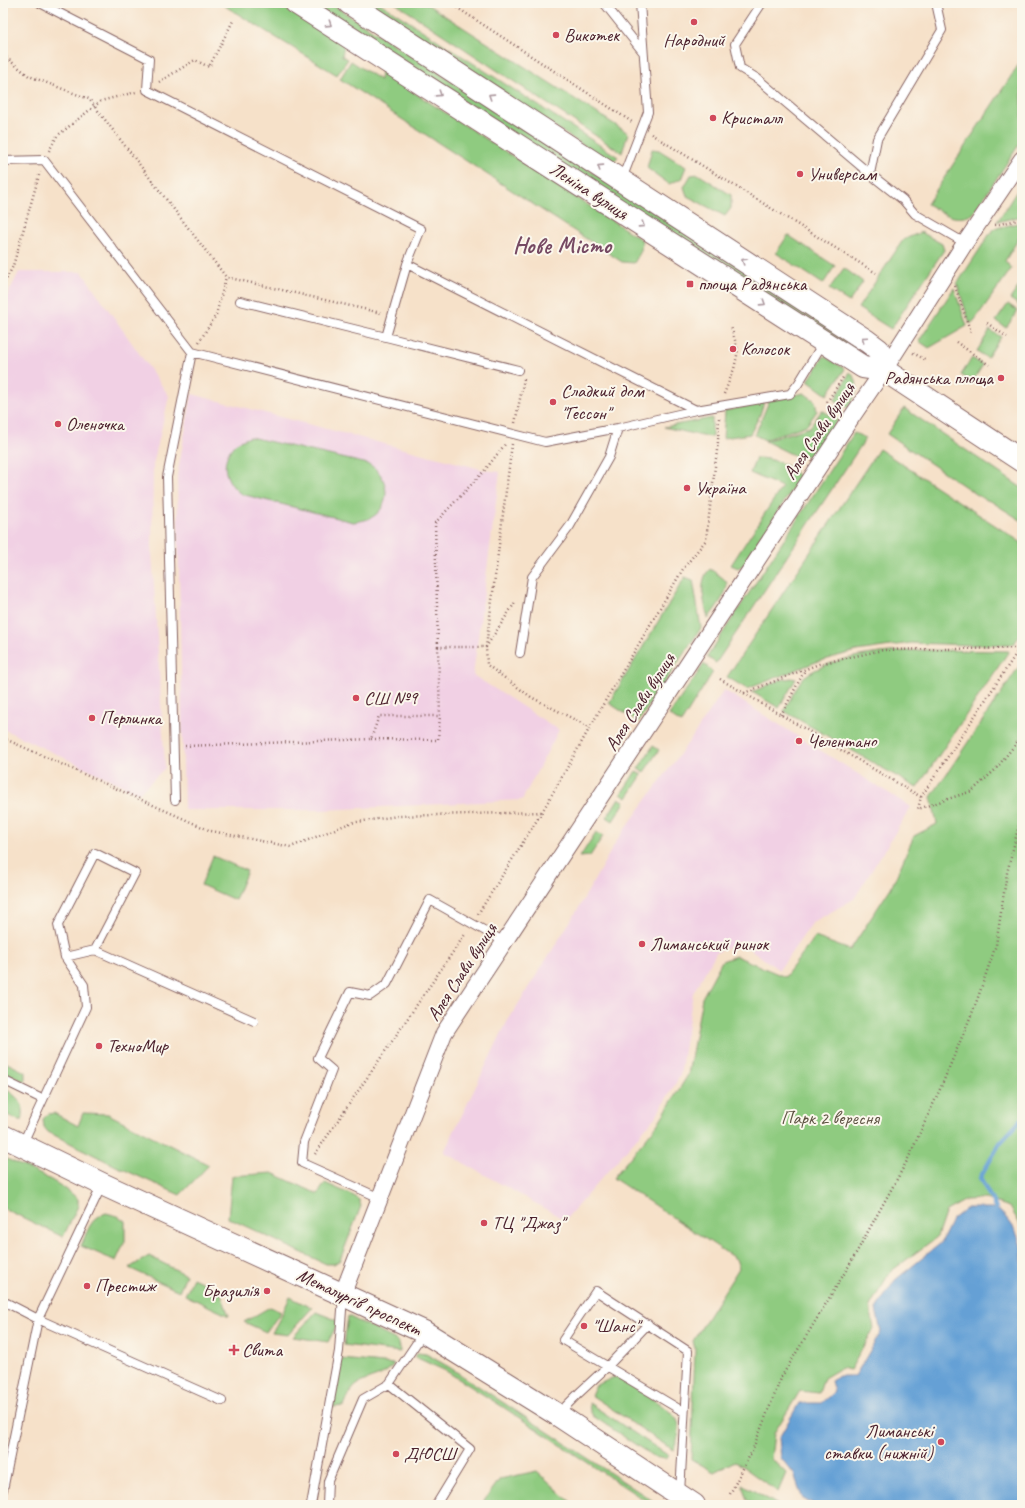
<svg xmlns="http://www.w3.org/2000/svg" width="1025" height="1508" font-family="Caveat,sans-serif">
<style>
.built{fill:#f1d0e4}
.green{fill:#8fcb80;stroke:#6c7556}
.water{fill:#65a0d5;stroke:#586080}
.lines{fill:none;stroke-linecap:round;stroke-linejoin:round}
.stream{stroke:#65a0d5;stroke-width:4.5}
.lane-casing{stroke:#866362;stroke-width:10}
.street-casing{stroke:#866362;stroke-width:18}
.secondary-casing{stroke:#866362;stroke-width:24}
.path{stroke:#866362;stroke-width:2.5;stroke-dasharray:1 3;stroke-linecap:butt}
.lane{stroke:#fff;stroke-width:8}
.street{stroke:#fff;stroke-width:16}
.secondary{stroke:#fff;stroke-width:22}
.oneway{stroke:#ae9aa0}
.poi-dot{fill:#d1495b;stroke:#fbf7ec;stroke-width:1.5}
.labels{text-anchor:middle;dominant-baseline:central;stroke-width:4;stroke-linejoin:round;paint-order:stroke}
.poi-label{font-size:19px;fill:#4a1f2b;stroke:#fbf7ec;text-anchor:start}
.street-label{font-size:19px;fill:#4a1f2b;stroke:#fbf7ec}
.park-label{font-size:19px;fill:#5f5344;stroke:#fbf7ec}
.district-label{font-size:23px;font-weight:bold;fill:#764a63;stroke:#fbf7ec}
</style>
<rect width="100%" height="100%" fill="#fbf7ec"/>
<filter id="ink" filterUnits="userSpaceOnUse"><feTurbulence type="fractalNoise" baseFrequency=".025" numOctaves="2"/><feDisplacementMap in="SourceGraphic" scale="8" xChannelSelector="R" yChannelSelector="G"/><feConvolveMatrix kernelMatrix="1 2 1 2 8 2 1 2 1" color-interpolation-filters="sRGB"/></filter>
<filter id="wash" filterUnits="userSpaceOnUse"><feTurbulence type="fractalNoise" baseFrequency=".012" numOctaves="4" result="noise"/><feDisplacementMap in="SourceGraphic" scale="16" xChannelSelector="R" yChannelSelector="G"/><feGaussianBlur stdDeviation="0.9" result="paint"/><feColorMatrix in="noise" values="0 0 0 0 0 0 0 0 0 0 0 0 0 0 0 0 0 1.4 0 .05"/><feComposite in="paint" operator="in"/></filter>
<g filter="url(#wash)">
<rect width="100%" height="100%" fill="#f6e1c9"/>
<path class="built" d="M19 272H82L169 396 153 465 152 553 165 768 139 793 3 729V304Z
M192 394 485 470 500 472 473 675 559 730 522 800 322 810H184L177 476Z
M724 690 911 807 854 899 813 922 779 970 739 941 716 953 693 993 680 1076 656 1116 565 1220 444 1152 507 1022 578 909 617 840 691 739Z"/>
<path class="green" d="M220 3H277L344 45 342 56 348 59 337 75Z
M310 3H330L857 343 851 352Z
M362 3H380L618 157 613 162 606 160Z
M395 3H425L628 133 622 153Z
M351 61 380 80 381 71 642 240 641 251 634 263 622 262 340 79Z
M1021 61H1022V140L973 214C954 223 944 213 927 204Z
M652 149 659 150 686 167 681 179 669 184 647 168Z
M698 174 731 195V208L725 216 687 196 684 187 691 175Z
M1022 183V216L997 222Z
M1022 222V233L1005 261 1012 268 974 321 970 324 957 284 993 229Z
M921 232 942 244 944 250 891 329 858 308 903 240Z
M788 235 835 266 823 284 776 253Z
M844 268 863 282 849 302 829 289Z
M1022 282V307L1010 299Z
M954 288 967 326 929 348 919 341Z
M1008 304 1018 311 1006 328 996 321Z
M990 330 1001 337 987 358 977 351Z
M824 356 845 369 827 395 808 381Z
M972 358 983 365 972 382 961 375Z
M850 372C862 384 856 396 848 408L835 400Z
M804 393 815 401 817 411 807 425 765 440 755 435 769 401Z
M764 402 760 415 750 434 723 438 725 411Z
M904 408 1022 488V521L992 502 982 498 887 434Z
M822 410 838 420 814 456H795L765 441 810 427Z
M712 418V437L702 436 664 427Z
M854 433 866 438 716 663 707 657Z
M250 437 368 464C388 473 393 503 374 516 368 520 361 521 353 522L241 494C224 481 219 461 235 444 239 441 245 439 250 437Z
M879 449 1022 543V631L1014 644 972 645 911 643 856 651 816 662 747 689 727 677Z
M756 458C773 458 788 464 800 477L744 565 738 568 731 565 782 487 750 473Z
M710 569C714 572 721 576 725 580 733 588 713 611 708 619 705 604 697 581 710 569Z
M685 577 693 580 701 628 638 722 609 703Z
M920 650 1009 651 917 788 784 711C788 704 799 681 804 677 833 655 885 652 920 650Z
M1022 662V1228L1010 1207 985 1199 966 1200 946 1211 937 1237 890 1272 870 1306 874 1329 850 1370 841 1368 824 1378 819 1393 800 1391 774 1433 771 1459 786 1473 778 1492 735 1461 714 1472 691 1459 695 1349 693 1341 739 1268 736 1259 613 1178 657 1125 688 1075 702 998 722 961 736 956 785 977 815 937 850 950 892 886 914 836 937 824 931 797Z
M704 664 713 672 681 723 669 715Z
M791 678 796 679 779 708 752 692 780 680Z
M653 746 659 750 644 772 638 769Z
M636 771 642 775 627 798 621 794Z
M619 798 625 802 613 821 607 817Z
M596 832 603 836 590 856 580 857Z
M213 856 247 871 235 900 201 885Z
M3 1061 25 1072V1082L3 1071Z
M3 1088C16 1095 27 1104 22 1120H18L3 1113Z
M54 1113 78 1126 83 1113 108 1114 209 1165 180 1195 118 1167 48 1132 44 1127 43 1119 48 1114Z
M3 1157C28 1169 58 1180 78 1199V1206L63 1237 3 1208Z
M272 1173 318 1194 325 1183 354 1196 359 1200 361 1206 340 1260 334 1264H326L228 1218 232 1176Z
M106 1213 118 1216 125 1221V1241L116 1261 81 1246C87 1232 90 1218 106 1213Z
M149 1256 186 1275 179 1291 129 1268Z
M193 1278 220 1291 229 1316 185 1295Z
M290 1297 312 1308 288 1335 272 1333 283 1312Z
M270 1307 281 1312 266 1332 244 1322Z
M316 1312 339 1321 328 1342 293 1337Z
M348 1316 394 1339 399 1343 400 1352 344 1345Z
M418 1353 426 1354 449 1367 659 1505H652L503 1407 446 1371 415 1357Z
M341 1359 394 1364C384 1378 370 1376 357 1385 350 1390 347 1399 344 1406L333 1407Z
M614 1377 619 1378C630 1385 673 1410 677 1420 682 1428 677 1442 673 1450L591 1395 595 1386Z
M589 1403 669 1456 665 1459 654 1457 593 1416 590 1411Z
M537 1471 574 1505H481L500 1479Z
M742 1484 778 1505H754L747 1500Z"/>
<path class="water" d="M967 1208H996C1011 1221 1018 1231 1022 1251V1505H815L802 1497 794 1474 781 1458 779 1438 799 1403H821L834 1392 831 1381 839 1376H855L881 1332 876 1309 895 1280 941 1243 952 1220Z"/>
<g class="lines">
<path class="stream" d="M996 1208 980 1178 1000 1143 1022 1119"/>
</g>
</g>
<g filter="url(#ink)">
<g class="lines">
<defs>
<path id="lane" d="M40 3 149 59 147 90 421 229 407 264 696 410
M604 3 643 52
M762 3 735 44 740 68 758 79 870 174 903 200 915 214 965 243
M3 161 44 160 192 352 545 442 618 428 696 410 790 394 798 384 823 343
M870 174 877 139 942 30 936 3
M622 179 648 112 640 3
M407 264 386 337 518 370
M240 301 386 337
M520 653 532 577 570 526 609 457 618 428
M175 800 167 477 192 352
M95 950 254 1021
M3 1080 42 1099
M22 1145 86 1007 84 985 65 957 58 925 95 853 135 873 95 950 65 957
M380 1198 302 1163 304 1142 332 1070 318 1058 350 992 370 996 387 984 430 900 505 942
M3 1301 38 1319 222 1401
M389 1384 470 1449 436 1505
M558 1414 579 1393 607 1367 648 1324
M3 1490 38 1319 102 1185
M680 1493 688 1351 596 1291 563 1340 684 1412
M311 1505 339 1351 343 1296
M327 1505 328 1481 363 1399 389 1384 424 1332"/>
<path id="street" d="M343 1293 444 1033 851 418 884 370 965 243 1022 159"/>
<path id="secondary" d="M296 3 863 367 884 370 1022 461
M349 3 867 341 879 350 884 370
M3 1136 102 1184 424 1332 558 1415 694 1505"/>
</defs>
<use href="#lane" class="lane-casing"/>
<use href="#street" class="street-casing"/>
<use href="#secondary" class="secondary-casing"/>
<path class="path" d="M450 3 632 122
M3 55 29 76 89 99 226 277 381 313
M159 82 195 60 209 67 233 21
M651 134 876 273
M49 151 57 136 101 101 136 92
M995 225 1022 219
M3 286 13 266 40 172
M955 286 971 333
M987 323 1007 337
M199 342 216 315 226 277
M956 342 989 365
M913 353 926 360
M724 394 734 369 738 351 731 326
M827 402 844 376
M515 423 524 379
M512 444 486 647 487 665 531 697 589 727
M438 647 435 523 485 470 506 443
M720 679 921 797 918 809 972 791 995 770 1022 736
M744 693 819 664 883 650 1020 648
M781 715 805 670
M3 738 211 831 291 847 350 823 398 816 542 812
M371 739 438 740 440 716
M185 746 371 739 379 716H440L438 647H486L516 601
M921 797 1022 645
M478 914 542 812 601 708 683 569 706 540 718 442 719 418
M315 1154 466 933
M730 1494 752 1451 782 1376 850 1264 907 1161 941 1087 975 1006 996 945 1007 873 1022 813"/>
<use href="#lane" class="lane"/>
<use href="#street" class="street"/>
<use href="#secondary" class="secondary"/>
</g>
<defs><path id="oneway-chevron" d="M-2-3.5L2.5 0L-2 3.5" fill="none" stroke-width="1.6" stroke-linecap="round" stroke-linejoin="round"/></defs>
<g class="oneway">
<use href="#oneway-chevron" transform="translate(329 24) rotate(33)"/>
<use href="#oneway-chevron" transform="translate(439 94) rotate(33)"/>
<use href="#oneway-chevron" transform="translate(491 96) rotate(-147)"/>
<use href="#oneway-chevron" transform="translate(600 167) rotate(-147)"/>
<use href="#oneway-chevron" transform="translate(642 225) rotate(33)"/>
<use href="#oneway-chevron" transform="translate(744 261) rotate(-147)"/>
<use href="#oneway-chevron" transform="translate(763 303) rotate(33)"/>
<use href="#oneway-chevron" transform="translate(864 339) rotate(-146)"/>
</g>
</g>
<g class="poi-dot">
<circle cx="694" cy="22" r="4"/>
<circle cx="556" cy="35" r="4"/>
<circle cx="713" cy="118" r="4"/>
<circle cx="800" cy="174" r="4"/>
<rect x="686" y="280" width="8" height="8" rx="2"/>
<circle cx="733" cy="349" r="4"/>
<circle cx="1001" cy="378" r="4"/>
<circle cx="553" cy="402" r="4"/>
<circle cx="58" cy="424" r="4"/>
<circle cx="687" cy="488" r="4"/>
<circle cx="356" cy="698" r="4"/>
<circle cx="92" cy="718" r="4"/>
<circle cx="799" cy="741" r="4"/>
<circle cx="642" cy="944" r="4"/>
<circle cx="99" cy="1046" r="4"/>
<circle cx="484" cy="1223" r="4"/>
<circle cx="87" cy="1286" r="4"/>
<circle cx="267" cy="1291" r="4"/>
<circle cx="584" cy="1326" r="4"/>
<path d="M232 1344h4v4h4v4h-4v4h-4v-4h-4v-4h4z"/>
<circle cx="941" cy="1442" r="4"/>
<circle cx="396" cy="1454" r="4"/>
</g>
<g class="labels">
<g class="poi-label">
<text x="564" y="35">Викотек</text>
<text x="694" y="40" text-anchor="middle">Народний</text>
<text x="721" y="118">Кристалл</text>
<text x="808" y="174">Универсам</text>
<text x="698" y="284">площа Радянська</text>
<text x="741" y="349">Колосок</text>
<text x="993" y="378" text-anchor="end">Радянська площа</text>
<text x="561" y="391">Сладкий дом<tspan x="561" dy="22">"Гессон"</tspan></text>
<text x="66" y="424">Оленочка</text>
<text x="695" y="488">Україна</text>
<text x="364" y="698">СШ №9</text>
<text x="100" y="718">Перлинка</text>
<text x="807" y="741">Челентано</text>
<text x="650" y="944">Лиманський ринок</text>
<text x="107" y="1046">ТехноМир</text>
<text x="492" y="1223">ТЦ "Джаз"</text>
<text x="95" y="1286">Престиж</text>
<text x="259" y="1291" text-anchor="end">Бразилія</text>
<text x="592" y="1326">"Шанс"</text>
<text x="242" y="1350">Свита</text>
<text x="933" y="1431" text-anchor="end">Лиманські<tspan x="933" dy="22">ставки (нижній)</tspan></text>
<text x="404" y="1454">ДЮСШ</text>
</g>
<g class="street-label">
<text transform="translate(589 191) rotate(33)">Леніна вулиця</text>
<text transform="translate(819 431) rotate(-56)">Алея Слави вулиця</text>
<text transform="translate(640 702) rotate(-57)">Алея Слави вулиця</text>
<text transform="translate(462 972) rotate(-57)">Алея Слави вулиця</text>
<text transform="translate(359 1302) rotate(25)">Металургів проспект</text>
</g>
<g class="park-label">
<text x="830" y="1118">Парк 2 вересня</text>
</g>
<g class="district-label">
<text x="562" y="245">Нове Місто</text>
</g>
</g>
<rect width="1025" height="1508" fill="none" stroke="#fbf7ec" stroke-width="16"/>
</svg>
